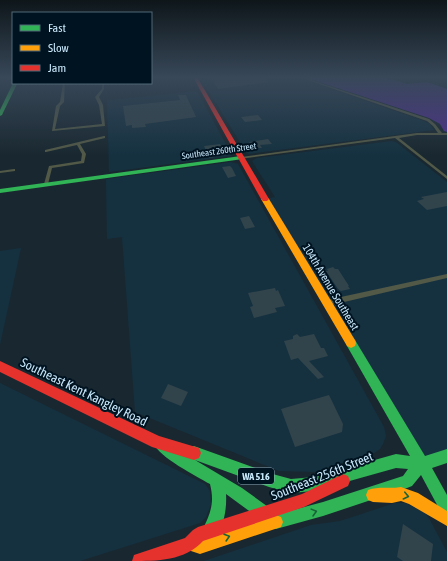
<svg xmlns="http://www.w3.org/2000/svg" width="447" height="561" font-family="'Asap Condensed',sans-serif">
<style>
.built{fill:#153140}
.green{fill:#4f318d}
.building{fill:#31444b}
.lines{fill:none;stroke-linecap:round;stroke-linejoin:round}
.street{fill:#525947;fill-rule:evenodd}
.fast{fill:#30b455;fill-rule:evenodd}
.slow{fill:#ff9f0a;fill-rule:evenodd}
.jam{fill:#e5322d;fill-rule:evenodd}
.oneway{stroke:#18643a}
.labels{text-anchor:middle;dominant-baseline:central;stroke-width:4;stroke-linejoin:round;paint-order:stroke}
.far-street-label{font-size:9px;fill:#c7e7fa;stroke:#001320}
.shield{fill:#001320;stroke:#8ba7b9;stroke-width:1}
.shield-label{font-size:10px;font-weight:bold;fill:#c7e7fa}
.street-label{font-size:11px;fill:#c7e7fa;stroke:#001320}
.near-street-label{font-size:13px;fill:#c7e7fa;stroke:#001320}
</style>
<rect width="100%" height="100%" fill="#192830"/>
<path class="built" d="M200 77H297L424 121 430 124 434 130 249 154 246 152Z
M197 91 232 155 231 156 109 172 107 100Z
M391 141 396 142 447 182V456L422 464 265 199 275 197 252 161 257 158Z
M231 162 238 164 384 427 386 436 383 444 380 449 374 453 314 472 279 471 135 412 122 237 107 239 106 179Z
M21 248 0 345V251Z
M0 383 205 484 210 491 211 504 206 517 200 523 80 561H0Z
M395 503H405L424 512 430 520 447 552V561H204L311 525 340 521Z"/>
<path class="green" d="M304 77H383L407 84 427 82 447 89V132L444 131 440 124 429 118Z"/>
<path class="building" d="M210 77H264L269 82 218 89Z
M178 95H186L196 117 145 124 146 127 132 128V125L126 126 123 106 180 100Z
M258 115 262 120 245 122 241 117Z
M268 139 272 144 260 145 262 148H253L249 142Z
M220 144 226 155 209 158 204 146Z
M230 166 232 168 236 176 228 178 222 167Z
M447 192V206L427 210 417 201 424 199 421 197Z
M249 216 255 227 245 229 240 218Z
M333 267 335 269H338L349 286H348L350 289 341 291 338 289 326 271H328L327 269Z
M275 288 276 291 278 290 285 306 275 308 277 312 254 318 250 307 253 306 248 293Z
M297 334 300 337 314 334 321 348H324L328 356 309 361 324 377 318 379 298 358 291 360 284 341 293 339V336Z
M168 384 188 392 181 406 161 398Z
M329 395 343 424 342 432 295 447 281 409Z
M403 524 433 544 431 561H403L397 557Z"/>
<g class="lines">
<path class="street" d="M299 77H302L429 119 435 124 442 133H447V135H417L399 138 447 176V179L395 138 240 159V157H241L417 133H438L433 126 427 121Z
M16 83H22L15 85Z
M63 83H65L64 102 60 106 55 129 102 124 99 105 95 97 102 89V83H104V89L99 97 103 105 105 126 52 131 56 106 60 102Z
M104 136H105V138L80 144 86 154 84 163 52 168 48 184V185H44V184L49 166 81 161 82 154 77 145 46 152H45V150Z
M14 169H15V171L0 173V171Z
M447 274V278L327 306 325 305 324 303 325 301 327 300Z"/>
<path class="fast" d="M13 83 17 84 2 115 0 116V110Z
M241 156 244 158 243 159 0 193V189Z
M351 338 355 340 425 456 447 449V463L432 468 447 495V516L442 514 421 475 412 486 407 488 323 516 276 529 271 527 226 494C227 508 224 533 210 539L205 536 202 531C210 514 215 504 210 484 196 476 159 457 154 444L155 439 160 438 189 456 187 453 189 448 194 446 269 473 291 479 314 477 396 454 410 456 347 346 346 343 347 340ZM195 460 269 487 291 493 314 491 396 468 408 469 403 476 323 502 278 514 242 488Z"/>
<path class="slow" d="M263 197H267L269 199 355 340 356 343 355 346 351 348 347 346 261 199Z
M401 487 418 493 447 511V526L409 504 401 501 392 503 373 502 368 500 366 495 368 490C378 486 390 489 401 487Z
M276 515 281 517 283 522 281 527 200 554 185 549 182 544 185 539 190 536 200 538Z"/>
<path class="jam" d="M193 77H197L269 199 267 201H263L261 199Z
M0 361 159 436 199 448 201 453 199 458 194 460 152 447 0 372Z
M343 474 348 476 350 481 348 486 304 507 203 541C185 561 157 561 132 561L134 555 185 538 193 530 198 527 302 494Z"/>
</g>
<defs><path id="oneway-chevron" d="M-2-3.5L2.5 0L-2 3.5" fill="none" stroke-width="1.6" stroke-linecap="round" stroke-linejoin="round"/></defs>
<g class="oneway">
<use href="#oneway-chevron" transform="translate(406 496) rotate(13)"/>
<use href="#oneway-chevron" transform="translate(314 512) rotate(-15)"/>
<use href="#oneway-chevron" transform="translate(227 537) rotate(-17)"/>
</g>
<linearGradient id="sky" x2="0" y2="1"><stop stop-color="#0e161a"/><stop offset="0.5" stop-color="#384859"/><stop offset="1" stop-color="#384859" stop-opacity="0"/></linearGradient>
<rect width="447" height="155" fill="url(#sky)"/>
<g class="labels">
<g class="far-street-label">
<text transform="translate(219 151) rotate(-8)">Southeast 260th Street</text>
</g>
<rect class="shield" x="238" y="468" width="36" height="16" rx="3"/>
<g class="shield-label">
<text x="256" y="476">WA 516</text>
</g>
<g class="street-label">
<text transform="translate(331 287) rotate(59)">104th Avenue Southeast</text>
</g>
<g class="near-street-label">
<text transform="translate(84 392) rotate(26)">Southeast Kent Kangley Road</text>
<text transform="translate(322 476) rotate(-22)">Southeast 256th Street</text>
</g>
</g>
<rect x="12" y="12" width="140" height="72" fill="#001320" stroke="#506877"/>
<rect x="20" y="25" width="20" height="6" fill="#30b455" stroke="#506877"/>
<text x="48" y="32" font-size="12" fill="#c7e7fa">Fast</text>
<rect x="20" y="45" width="20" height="6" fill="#ff9f0a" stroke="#506877"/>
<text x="48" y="52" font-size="12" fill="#c7e7fa">Slow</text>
<rect x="20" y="65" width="20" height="6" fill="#e5322d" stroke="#506877"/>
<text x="48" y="72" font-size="12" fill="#c7e7fa">Jam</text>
</svg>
